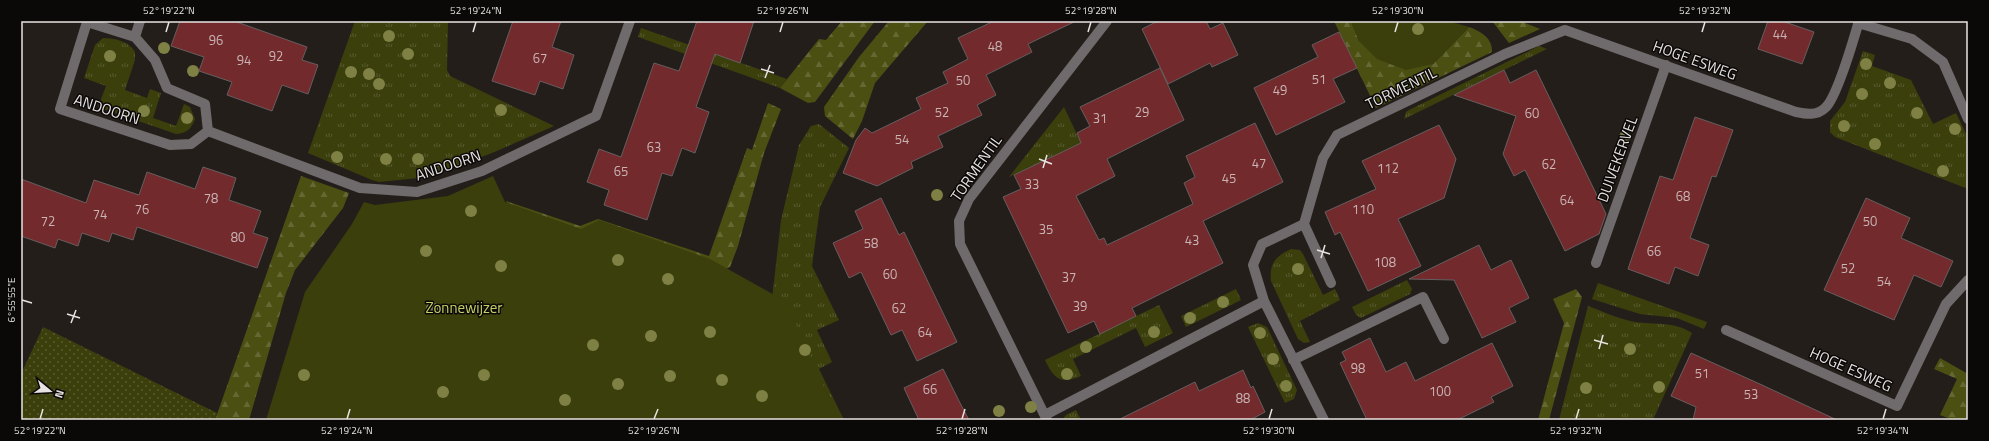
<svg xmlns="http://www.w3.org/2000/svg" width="1989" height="441" font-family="'Titillium Web',sans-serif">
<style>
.grass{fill:url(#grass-tufts)}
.forest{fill:url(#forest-firs)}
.park{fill:#3b3f0c}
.garden{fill:url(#garden-dots)}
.building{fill:#722a2d;stroke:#675e5e}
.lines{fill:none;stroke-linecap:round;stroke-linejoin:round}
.minor{stroke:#6f6b6c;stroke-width:10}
.tree{fill:#7e8044}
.ticks{fill:none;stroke:#e8e3e2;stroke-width:1.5}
.labels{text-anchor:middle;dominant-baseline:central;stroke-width:3;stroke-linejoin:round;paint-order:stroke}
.number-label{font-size:13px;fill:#cab5b5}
.street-label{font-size:15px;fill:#e8e3e2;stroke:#0b0908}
.park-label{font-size:15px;fill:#c7d065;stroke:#0b0908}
.neatline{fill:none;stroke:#e8e3e2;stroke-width:1.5}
.ticks-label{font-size:10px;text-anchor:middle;fill:#e8e3e2}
</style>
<defs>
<pattern id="grass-tufts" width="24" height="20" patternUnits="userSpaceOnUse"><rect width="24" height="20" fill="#3b3f0c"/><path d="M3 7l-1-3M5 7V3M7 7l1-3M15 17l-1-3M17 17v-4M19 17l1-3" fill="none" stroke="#575b2f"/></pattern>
<pattern id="forest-firs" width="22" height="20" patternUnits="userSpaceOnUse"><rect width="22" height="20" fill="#4b4f11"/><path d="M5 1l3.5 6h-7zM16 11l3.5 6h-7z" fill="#656833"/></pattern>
<pattern id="garden-dots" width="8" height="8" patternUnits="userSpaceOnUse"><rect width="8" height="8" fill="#3b3f0c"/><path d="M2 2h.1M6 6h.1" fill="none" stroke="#575b2f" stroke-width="1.8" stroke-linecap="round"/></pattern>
</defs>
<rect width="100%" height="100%" fill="#241e1b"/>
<path class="grass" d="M355 21H448L447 70 450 76 554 126 492 153 428 177 379 182 372 180 308 153Z
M641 28 787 79 780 88 638 37Z
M103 38C114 38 129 41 135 52V60L125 90 147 98 150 89 161 93 153 118 176 126 184 104 190 107 195 119C191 129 187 133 176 134L98 107 106 86 84 78 95 45Z
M1539 46 1547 49 1404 119 1406 112 1409 110Z
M1863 51 1875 55 1872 66 1911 80 1933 124 1956 113 1968 138V189L1835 137 1830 132V121L1845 102Z
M1064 107 1081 143 1009 177Z
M819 124 849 148 820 207 812 266 839 320 817 330 832 362 819 369 844 420H791L771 308 781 220 799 145 811 126Z
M1291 249 1300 250 1303 254 1323 295 1335 289 1340 300 1300 321 1310 342 1304 343 1298 339 1271 281C1269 263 1276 256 1291 249Z
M1407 280 1412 289 1410 294 1361 318 1356 315 1352 307Z
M1598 283 1707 322 1704 329 1677 318 1640 314 1592 299Z
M1236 289 1241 300 1186 327 1181 316Z
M1159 305 1173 333 1145 347 1136 328 1073 359 1081 376C1061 385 1054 379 1045 360Z
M1588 306C1604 312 1619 319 1635 322 1655 325 1674 321 1692 333L1653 420H1559Z
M1258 323 1267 327 1297 390 1294 399 1285 403 1248 327Z
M1076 410 1081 420H1062L1066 415Z"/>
<path class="forest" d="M842 21H875L815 102 808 103 780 88 819 39 826 40Z
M889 21H928L875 83 862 121 853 139 825 116 824 107 859 57Z
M1334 21H1351L1359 41 1433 64 1469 27C1480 31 1493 38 1492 52L1376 108Z
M1492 21H1520L1540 29 1509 43Z
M768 103 781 109 764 153 738 246 730 267 715 275 514 215 506 201 580 226 598 219 709 256 747 148 752 150Z
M301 176 349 193 343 208 295 270 286 293 249 420H215Z
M1576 289 1582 297 1549 420H1538L1564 323 1553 299Z
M1940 358 1968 374V420H1953L1940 415 1957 379 1934 369Z"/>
<path class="park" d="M1351 21H1448L1469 27 1433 64 1406 70 1377 59 1359 41Z
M493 176 505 202 581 229 599 220 710 259 785 301 839 420H266L305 292 352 224 364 202 375 205 448 196Z"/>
<path class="garden" d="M43 327 217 413 215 420H21V374Z"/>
<path class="building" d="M180 21H234L307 47 302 60 318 65 308 94 282 85 272 111 227 95 232 82 199 71 204 57 171 46Z
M513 21H561L552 47 574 55 563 89 540 81 535 95 492 81Z
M697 21H754L740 63 715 54 696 107 709 112 695 153 682 148 672 176 662 173 647 220 604 205 609 190 587 182 599 149 621 157 654 63 679 71Z
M994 21H1076L1028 44 1032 52 986 75 996 95 977 105 982 115 938 136 943 147 911 162 913 168 877 186 843 173 856 140 865 128 872 133 921 109 916 98 948 83 943 72 968 59 958 38Z
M1158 21H1206L1210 29 1223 23 1238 55 1212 67 1210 63 1168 84 1142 29Z
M1768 21H1782L1814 32 1802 64 1758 49Z
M1339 32 1357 68 1333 79 1345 102 1276 135 1254 88 1318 57 1312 45Z
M1160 68 1184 120 1107 159 1115 176 1076 196 1099 240 1104 238 1107 245 1193 204 1184 183 1195 177 1186 156 1255 123 1283 182 1203 221 1223 263 1132 308 1136 316 1100 334 1094 321 1068 333 1003 197 1021 189 1014 175 1081 143 1077 133 1090 126 1080 107Z
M1504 70 1510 83 1536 70 1606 214 1599 234 1565 251 1525 170 1514 176 1503 154 1516 116 1454 95Z
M1695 117 1733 130 1716 177 1712 176 1690 238 1709 245 1698 276 1675 267 1669 284 1628 269 1660 176 1673 180Z
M1439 125 1456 159 1444 198 1398 219 1421 266 1368 291 1340 232 1335 235 1325 212 1376 189 1362 161Z
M203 167 236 178 229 200 261 211 253 233 268 238 257 268 137 227 133 240 112 233 109 242 82 233 78 246 58 239 55 248 21 236V179L86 203 94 180 139 195 147 172 195 189Z
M881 198 899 235 904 232 957 342 917 361 902 330 891 335 861 272 849 278 833 243 863 229 855 211Z
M1866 198 1910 218 1901 238 1953 261 1941 287 1914 275 1894 320 1824 290Z
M1479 245 1491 270 1511 260 1529 298 1509 308 1516 322 1482 338 1454 280 1409 279Z
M1370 338 1386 372 1406 362 1415 381 1492 343 1513 386 1491 397 1494 402 1457 420H1367L1340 363 1346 360 1342 352Z
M1691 353 1762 385 1837 420H1693L1696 407 1671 396Z
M943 369 959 401 969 420H919L904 388Z
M1243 370 1251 388 1253 386 1265 412 1250 420H1118L1195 382 1199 391Z"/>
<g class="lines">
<path class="minor" d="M1858 23 1912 39 1943 62 1968 119
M135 37 140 21
M208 131 191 144 170 145 60 109 87 22 135 37 155 60 167 88 205 104 208 131 360 188 417 192 482 171 596 116 630 21
M1304 224 1331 283
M1596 263 1666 65
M1726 330 1897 406 1946 304 1968 280
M1293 360 1423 297 1444 339
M1045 415 1264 301
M1047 420 960 244 959 221 969 199 1107 21
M1324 420 1264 301 1253 265 1262 244 1304 224 1323 158 1337 135 1505 54 1565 30 1796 112C1806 114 1817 116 1825 108 1837 98 1854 38 1859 21"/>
</g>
<g class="tree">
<circle cx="1418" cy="29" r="6"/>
<circle cx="389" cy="36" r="6"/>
<circle cx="164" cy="48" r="6"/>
<circle cx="408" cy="54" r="6"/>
<circle cx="110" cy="56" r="6"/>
<circle cx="1866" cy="64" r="6"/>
<circle cx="193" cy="71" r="6"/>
<circle cx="351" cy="72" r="6"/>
<circle cx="369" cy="74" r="6"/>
<circle cx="1890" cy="83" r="6"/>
<circle cx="379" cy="84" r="6"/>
<circle cx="1862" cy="94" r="6"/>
<circle cx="501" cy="110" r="6"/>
<circle cx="144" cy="111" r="6"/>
<circle cx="1917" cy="113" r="6"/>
<circle cx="187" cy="118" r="6"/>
<circle cx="1844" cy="126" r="6"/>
<circle cx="1955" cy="129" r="6"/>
<circle cx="1625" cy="137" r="6"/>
<circle cx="1875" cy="144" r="6"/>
<circle cx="337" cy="157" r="6"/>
<circle cx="386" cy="159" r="6"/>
<circle cx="418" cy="159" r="6"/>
<circle cx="1943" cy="171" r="6"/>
<circle cx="937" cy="195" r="6"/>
<circle cx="471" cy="211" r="6"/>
<circle cx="426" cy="251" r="6"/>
<circle cx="618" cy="260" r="6"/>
<circle cx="501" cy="266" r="6"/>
<circle cx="1298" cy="269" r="6"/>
<circle cx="668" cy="279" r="6"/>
<circle cx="1223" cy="302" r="6"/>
<circle cx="432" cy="308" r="6"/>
<circle cx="1190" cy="318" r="6"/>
<circle cx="710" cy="332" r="6"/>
<circle cx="1154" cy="332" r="6"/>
<circle cx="1260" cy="333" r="6"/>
<circle cx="651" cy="336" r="6"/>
<circle cx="593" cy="345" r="6"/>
<circle cx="1086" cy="347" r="6"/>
<circle cx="1630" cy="349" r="6"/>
<circle cx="805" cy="350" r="6"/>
<circle cx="1273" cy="359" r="6"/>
<circle cx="1067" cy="374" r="6"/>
<circle cx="304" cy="375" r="6"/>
<circle cx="484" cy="375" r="6"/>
<circle cx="670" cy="376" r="6"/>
<circle cx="722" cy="380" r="6"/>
<circle cx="618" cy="384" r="6"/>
<circle cx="1286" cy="386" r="6"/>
<circle cx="1659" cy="387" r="6"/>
<circle cx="1586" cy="388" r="6"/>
<circle cx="443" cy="392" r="6"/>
<circle cx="762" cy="396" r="6"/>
<circle cx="565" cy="400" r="6"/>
<circle cx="1031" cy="407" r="6"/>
<circle cx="999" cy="411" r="6"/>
</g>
<path class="ticks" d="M166 32 169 22M473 32 476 22M780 32 783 22M1088 32 1091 22M1395 32 1398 22M1702 32 1705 22M761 69 774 73M765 78 770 65M1039 159 1052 164M1043 168 1047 155M1317 250 1330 254M1321 258 1325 245M22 300 32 303M67 314 80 318M71 323 76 310M1594 340 1608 344M1599 349 1603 335M40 419 43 409M347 419 350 409M654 419 658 409M962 419 965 409M1269 419 1272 409M1576 419 1579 409M1883 419 1886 409"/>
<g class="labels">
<g class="number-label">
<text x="1780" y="34">44</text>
<text x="216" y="40">96</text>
<text x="995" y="46">48</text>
<text x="276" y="56">92</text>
<text x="540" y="58">67</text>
<text x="244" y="60">94</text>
<text x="1319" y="79">51</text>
<text x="963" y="80">50</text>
<text x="1280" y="90">49</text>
<text x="942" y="112">52</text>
<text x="1142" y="112">29</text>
<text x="1532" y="113">60</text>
<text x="1100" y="118">31</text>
<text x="902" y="139">54</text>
<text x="654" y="147">63</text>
<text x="1259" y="163">47</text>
<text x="1549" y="164">62</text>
<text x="1388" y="168">112</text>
<text x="621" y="171">65</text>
<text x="1229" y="178">45</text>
<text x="1032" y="184">33</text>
<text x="1683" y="196">68</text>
<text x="211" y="198">78</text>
<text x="1567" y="200">64</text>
<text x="142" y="209">76</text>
<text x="1363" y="209">110</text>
<text x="100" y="214">74</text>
<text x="48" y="221">72</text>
<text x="1870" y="221">50</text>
<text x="1046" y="229">35</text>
<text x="238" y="237">80</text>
<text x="1192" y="240">43</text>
<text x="871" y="243">58</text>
<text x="1654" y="251">66</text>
<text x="1385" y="262">108</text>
<text x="1848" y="268">52</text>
<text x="890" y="274">60</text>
<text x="1069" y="277">37</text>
<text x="1884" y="281">54</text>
<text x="1080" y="306">39</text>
<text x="899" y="308">62</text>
<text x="925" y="332">64</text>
<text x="1358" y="368">98</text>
<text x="1702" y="373">51</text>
<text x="930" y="389">66</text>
<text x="1440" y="391">100</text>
<text x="1751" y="394">53</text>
<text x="1243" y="398">88</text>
</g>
<g class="street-label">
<text transform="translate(1695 60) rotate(20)">HOGE ESWEG</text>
<text transform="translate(1401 88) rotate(-26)">TORMENTIL</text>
<text transform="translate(107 109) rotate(18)">ANDOORN</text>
<text transform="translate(1617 159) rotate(-70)">DUIVEKERVEL</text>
<text transform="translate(448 165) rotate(-18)">ANDOORN</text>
<text transform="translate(976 168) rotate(-55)">TORMENTIL</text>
<text transform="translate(1851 369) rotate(24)">HOGE ESWEG</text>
</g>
<g class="park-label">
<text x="464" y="307">Zonnewijzer</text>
</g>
</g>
<rect width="1989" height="441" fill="none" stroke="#0b0908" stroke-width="44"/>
<g transform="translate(50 391) rotate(108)" stroke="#0b0908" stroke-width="3" paint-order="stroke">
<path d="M0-3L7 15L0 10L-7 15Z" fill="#e8e3e2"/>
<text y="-6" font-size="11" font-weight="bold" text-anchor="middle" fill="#e8e3e2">N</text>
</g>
<rect x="22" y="22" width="1945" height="397" class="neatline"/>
<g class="ticks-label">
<text x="169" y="14">52°19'22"N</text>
<text x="476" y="14">52°19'24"N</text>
<text x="783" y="14">52°19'26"N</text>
<text x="1091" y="14">52°19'28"N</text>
<text x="1398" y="14">52°19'30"N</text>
<text x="1705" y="14">52°19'32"N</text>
<text transform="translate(11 300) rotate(-90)" y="4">6°55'55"E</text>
<text x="40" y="434">52°19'22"N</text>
<text x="347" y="434">52°19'24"N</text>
<text x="654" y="434">52°19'26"N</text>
<text x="962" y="434">52°19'28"N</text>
<text x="1269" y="434">52°19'30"N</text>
<text x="1576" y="434">52°19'32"N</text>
<text x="1883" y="434">52°19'34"N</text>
</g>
</svg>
